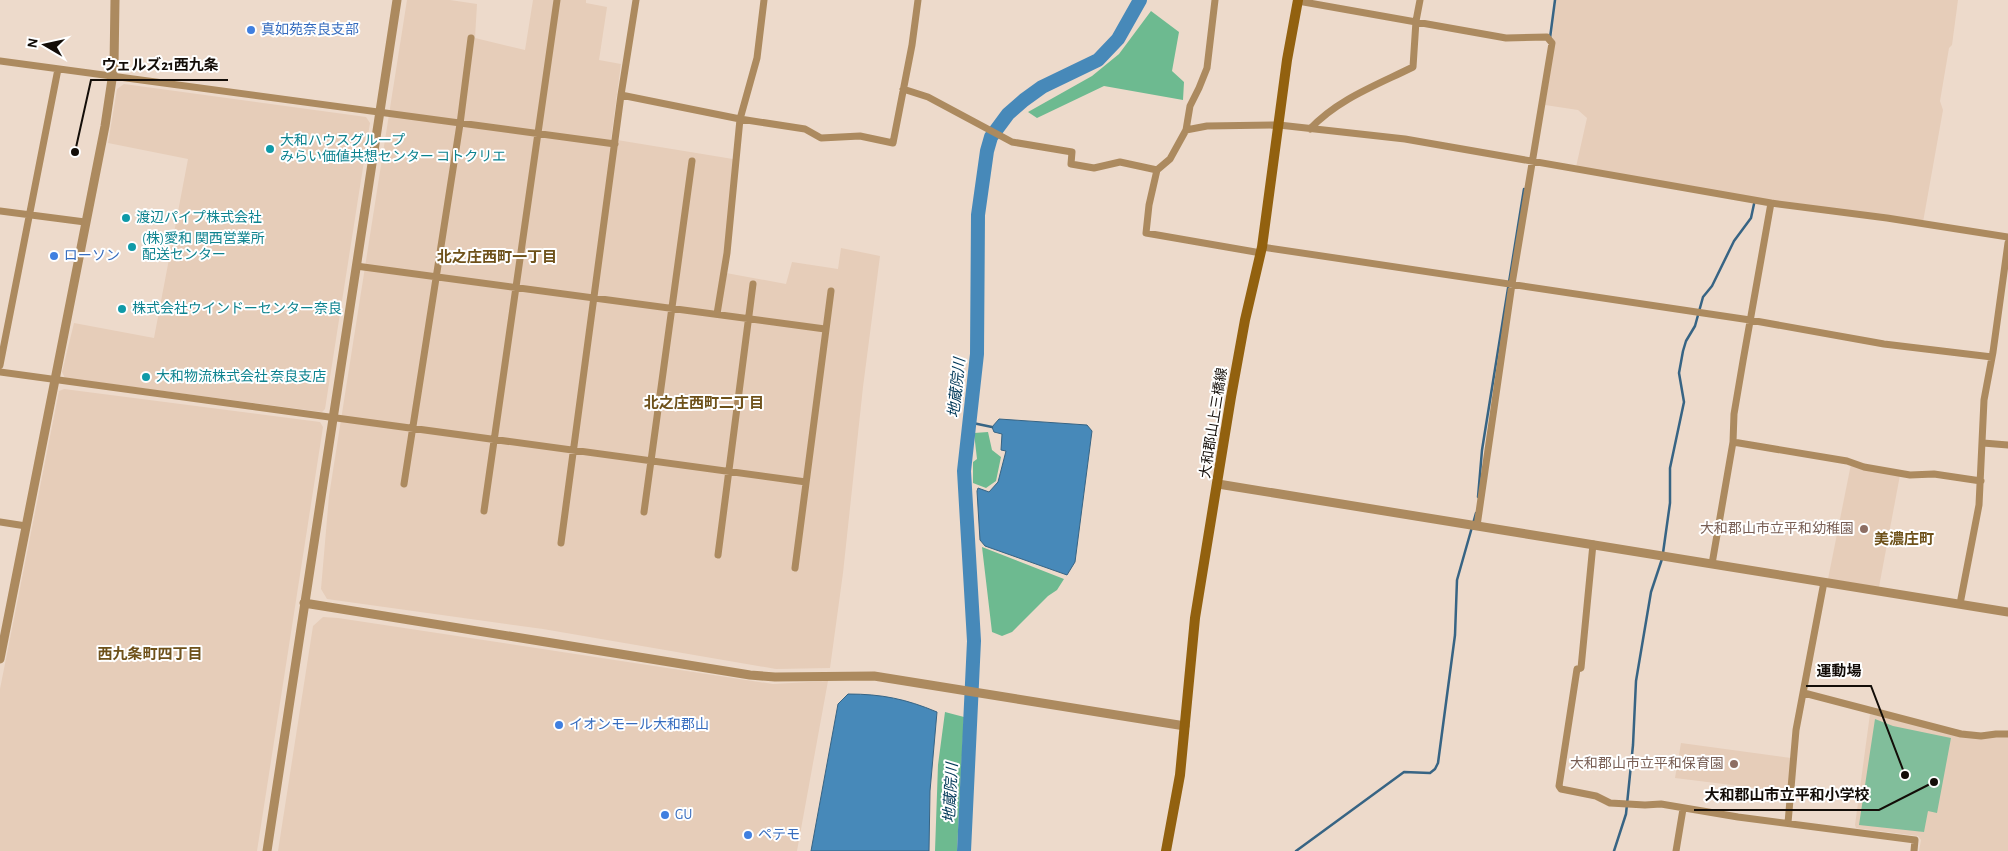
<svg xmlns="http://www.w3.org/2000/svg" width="2008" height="851" font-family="'Alegreya Sans','Noto Sans JP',sans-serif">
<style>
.built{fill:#e6cdb9}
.green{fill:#81be9b}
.forest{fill:#6dba90}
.water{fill:#4789b9;stroke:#376484}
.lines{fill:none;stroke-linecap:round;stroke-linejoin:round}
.stream{stroke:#376484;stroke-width:2.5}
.river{stroke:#4789b9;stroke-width:14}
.minor{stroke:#ac8a5f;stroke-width:7}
.tertiary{stroke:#ac8a5f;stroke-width:9}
.secondary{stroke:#92610f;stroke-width:10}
.shop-dot{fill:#3f7fe0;stroke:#fff;stroke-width:2}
.culture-dot{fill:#0f9aa8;stroke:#fff;stroke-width:2}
.education-dot{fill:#8d6e63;stroke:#fff;stroke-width:2}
.labels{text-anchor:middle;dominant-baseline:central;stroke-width:4;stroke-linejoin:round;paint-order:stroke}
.shop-label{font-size:14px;fill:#366cbe;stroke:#fff;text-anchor:start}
.culture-label{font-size:14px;fill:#0d838f;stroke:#fff;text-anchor:start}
.street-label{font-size:14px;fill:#130d08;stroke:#fff}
.education-label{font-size:14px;fill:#785e54;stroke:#fff;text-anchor:end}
.neighbourhood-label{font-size:15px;font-weight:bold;fill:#6e511a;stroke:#fff}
.water-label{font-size:15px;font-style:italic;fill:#003858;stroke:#fff}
.leader{fill:none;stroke:#130d08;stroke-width:2}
.callout-dot{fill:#130d08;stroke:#fff;stroke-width:2}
.callout-label{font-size:15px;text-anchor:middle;font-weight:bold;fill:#130d08;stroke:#fff;stroke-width:4;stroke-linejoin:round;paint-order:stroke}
</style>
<rect width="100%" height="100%" fill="#eddacb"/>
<path class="built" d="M407 0H450L477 4 475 38 525 50 533 0H586V3L607 7 599 60 621 64 611 139 739 160 726 273 786 284 792 262 838 269 841 248 880 256 863 387 843 573 830 668 776 669 543 629 327 599 321 589 329 496Z
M1556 0H1958L1952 45 1949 48 1940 101 1943 110 1923 222 1794 204 1576 167 1587 118 1578 110 1545 105 1554 46 1552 36Z
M124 84 366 117 370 123 325 409 322 412 65 378 62 372 74 323 154 338 188 159 108 143 117 89Z
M64 389 320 422 323 427 257 851H0V689L59 391Z
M1851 464 1900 475 1879 587 1828 579Z
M323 617 338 618 773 684 828 681 797 851H278L313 626Z
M1870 714 1907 723 2008 736V851H1919L1921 840 1918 836 1856 828 1855 825Z
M1681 743 1791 758 1788 792 1675 778Z"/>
<path class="green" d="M1875 719 1893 726 1951 738 1937 813 1928 811 1924 832 1859 825Z"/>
<path class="forest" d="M1151 11 1179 32 1172 71 1184 82 1183 100 1104 86 1037 118 1028 112 1092 76 1119 54Z
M988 432 992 450 1001 457 996 481 986 488 973 483V462L977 459 974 433Z
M982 547 1064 579 1057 590 1048 596 1012 632 1002 636 992 632Z
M945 712 964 717 957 851H935L938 765Z"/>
<path class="water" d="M999 419 1087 425 1092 431 1075 562 1067 575 985 546 980 540 977 491 978 488 989 492 998 482 1006 451 1001 450 1002 434 994 432 992 427Z
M848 694C882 694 906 699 937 712L930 791 929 851H811L838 704Z"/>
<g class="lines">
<path class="stream" d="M1550 38 1555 0
M968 422 992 427
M1478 497 1482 450 1524 189
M1663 553 1670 503V468L1684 402 1679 373 1683 351 1686 341 1695 326 1703 297 1712 286 1734 241 1751 218 1754 204
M1296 851 1404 772 1430 773 1435 769 1438 763 1455 635 1457 580 1476 513
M1614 851 1626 814 1633 745 1636 681 1651 592 1662 559"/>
<path class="river" d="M964 851 974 641 964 471 977 354 978 215 987 151 991 137 1008 114 1024 100 1042 87 1098 60 1118 39 1140 0"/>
<path class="minor" d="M1215 0 1207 68 1199 88 1190 106 1186 130 1170 159 1157 170 1149 205 1146 233 1261 253
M1298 1 1506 38 1547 37 1552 43 1512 284 1477 526
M0 61 615 144
M903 89 928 97 1012 142 1072 152 1071 164 1094 168 1120 162 1157 170
M621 95 740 119 757 58 764 0
M1310 129C1338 99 1377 85 1413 67L1416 21 1420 0
M1186 130 1207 126 1279 125 1405 139 1771 203 1887 218 2008 237
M0 211 85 222
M1262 247 1750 320 1884 344 1992 357
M356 266 825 329
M717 314 727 253 740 119 805 129 821 138 860 136 893 143 912 45 918 0
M0 365 58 69
M0 372 806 482
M1733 442 1847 461 1864 467 1910 475 1934 474 1981 481
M1983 443 2008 445
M404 484 460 124 471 38
M484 511 557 0
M644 512 692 161
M0 522 26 526
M561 543 621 95 636 0
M1593 544 1581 668 1577 669 1559 786 1561 789 1596 796 1610 803 1645 805 1661 804 1738 817 1915 840 1914 851
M718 555 753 284
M1712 564 1733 442 1734 414 1743 361 1771 203
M795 568 831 291
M1960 604 1979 505 1984 400 1993 352 2008 243
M1804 693 1961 734 1981 736 1996 734H2008
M1788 823 1796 730 1824 582
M1676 851 1683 809"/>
<path class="tertiary" d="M1218 484 2008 612
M304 603 750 675 775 677 874 676 1185 726
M0 659 105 126 114 66 115 0
M267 851 397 0"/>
<path class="secondary" d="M1166 851 1180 775 1195 618 1231 397 1245 320 1262 247 1287 60 1298 0"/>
</g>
<g class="shop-dot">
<circle cx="251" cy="30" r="5"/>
<circle cx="54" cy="256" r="5"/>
<circle cx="559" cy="725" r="5"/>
<circle cx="665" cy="815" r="5"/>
<circle cx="748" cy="835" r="5"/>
</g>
<g class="culture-dot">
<circle cx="270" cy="149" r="5"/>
<circle cx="126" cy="218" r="5"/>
<circle cx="132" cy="247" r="5"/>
<circle cx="122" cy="309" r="5"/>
<circle cx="146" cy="377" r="5"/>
</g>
<g class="education-dot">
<circle cx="1864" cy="529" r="5"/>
<circle cx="1734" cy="764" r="5"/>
</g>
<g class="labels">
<g class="shop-label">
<text x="261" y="30">真如苑奈良支部</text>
<text x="64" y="256">ローソン</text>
<text x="569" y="725">イオンモール大和郡山</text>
<text x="675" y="815">GU</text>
<text x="758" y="835">ペテモ</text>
</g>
<g class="culture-label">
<text x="280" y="141">大和ハウスグループ<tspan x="280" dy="16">みらい価値共想センター コトクリエ</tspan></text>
<text x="136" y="218">渡辺パイプ株式会社</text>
<text x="142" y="239">(株)愛和 関西営業所<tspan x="142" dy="16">配送センター</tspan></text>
<text x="132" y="309">株式会社ウインドーセンター奈良</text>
<text x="156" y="377">大和物流株式会社 奈良支店</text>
</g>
<g class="street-label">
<text transform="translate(1214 423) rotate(-81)">大和郡山上三橋線</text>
</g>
<g class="education-label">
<text x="1854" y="529">大和郡山市立平和幼稚園</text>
<text x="1724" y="764">大和郡山市立平和保育園</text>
</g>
<g class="neighbourhood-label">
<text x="497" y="257">北之庄西町一丁目</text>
<text x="704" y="403">北之庄西町二丁目</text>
<text x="1904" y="539">美濃庄町</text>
<text x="150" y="654">西九条町四丁目</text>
</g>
<g class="water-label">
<text transform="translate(957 388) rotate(-84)">地蔵院川</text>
<text transform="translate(951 793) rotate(-87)">地蔵院川</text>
</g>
</g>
<path class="leader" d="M75 152L91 80H228M1905 775L1871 686H1806M1934 782L1879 810H1694"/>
<g class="callout-dot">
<circle cx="75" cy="152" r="5"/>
<circle cx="1905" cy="775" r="5"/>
<circle cx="1934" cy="782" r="5"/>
</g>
<g class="callout-label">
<text x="160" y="70">ウェルズ21西九条</text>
<text x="1839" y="676">運動場</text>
<text x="1787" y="800">大和郡山市立平和小学校</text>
</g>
<g transform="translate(45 45) rotate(279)" stroke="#ffffff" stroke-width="4" paint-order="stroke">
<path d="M0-4L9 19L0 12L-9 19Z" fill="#130d08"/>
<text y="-8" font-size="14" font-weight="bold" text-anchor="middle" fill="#130d08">N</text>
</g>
</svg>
